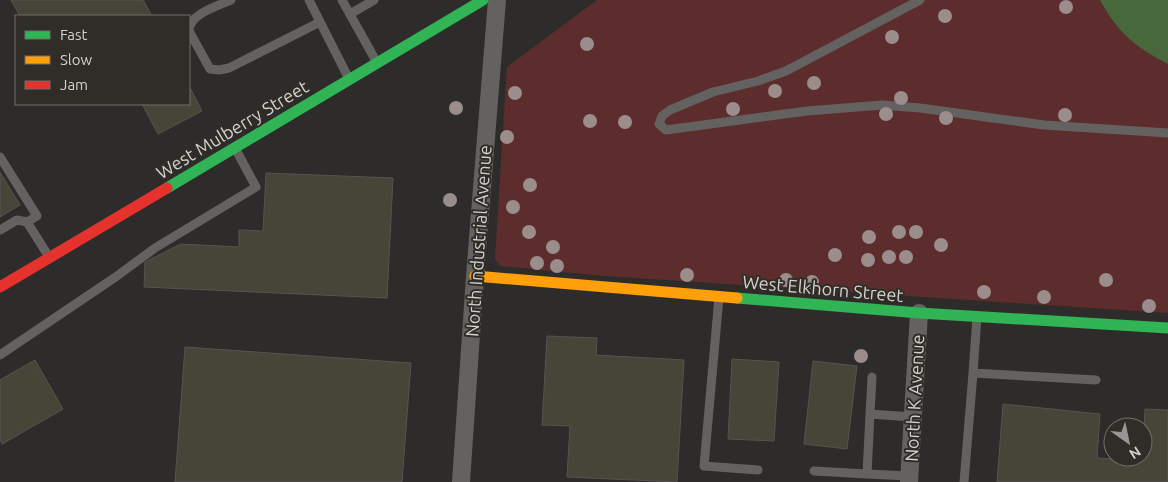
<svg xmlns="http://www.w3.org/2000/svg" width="1168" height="482" font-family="Ubuntu,sans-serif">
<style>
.green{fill:#5d2d2d}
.water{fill:#46683b}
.building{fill:#464538;stroke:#555452}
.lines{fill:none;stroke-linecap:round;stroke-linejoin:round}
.lane{stroke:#636260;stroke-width:9}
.street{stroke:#636260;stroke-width:18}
.fast{stroke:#30b455;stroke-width:11}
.slow{stroke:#ff9f0a;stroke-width:11}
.jam{stroke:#e5322d;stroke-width:11}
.tree{fill:#9a8d8c}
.labels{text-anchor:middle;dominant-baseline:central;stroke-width:4;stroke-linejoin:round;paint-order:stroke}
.street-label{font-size:18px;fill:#d3d1ce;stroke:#302d28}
</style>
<rect width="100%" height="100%" fill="#2e2c2a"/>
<path class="green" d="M597 0H1168V313L605 276 500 266 495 259 507 67Z"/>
<path class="water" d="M1100 0H1168V64C1135 47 1118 33 1100 0Z"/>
<path class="building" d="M11 0H143L152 16H20Z
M189 86 202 111 158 134 142 104H189Z
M0 172 20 205 0 217Z
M266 173 393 178 387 298 144 287 145 262 181 244 239 247V230L263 231Z
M547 336 597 338 596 355 684 360 677 482 567 477 570 426 542 425Z
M185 347 411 363 402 482H175Z
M732 359 779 362 774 441 728 439Z
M35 360 63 409 2 444 0 439V380Z
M813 361 857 366 847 449 804 444Z
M1003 404 1100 414 1097 458 1143 461 1145 409 1168 410V482H997Z"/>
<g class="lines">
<path class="lane" d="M231 0C218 6 189 14 189 31L210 69 219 70 229 68 320 22
M309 0 348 77
M342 0 376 61
M920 0 786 71 758 81 713 92 670 110 662 116 659 124 666 130 807 111 882 105 920 108 1044 125 1168 133
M350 14 374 0
M0 157 37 216 27 222 49 257
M0 230 17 220 27 222
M719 297 704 466 758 470
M0 355 117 276 155 248 256 187 235 148
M973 373 977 317
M870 414 872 377
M814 471 867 474 870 414 912 417
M867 474 909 476
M964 482 973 373 1096 380"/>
<path class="street" d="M461 482 475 276 497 0
M909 482 919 313"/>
<path class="fast" d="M167 188 483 0
M737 298 919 313 1168 328"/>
<path class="slow" d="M475 276 737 298"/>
<path class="jam" d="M0 287 167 188"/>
</g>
<g class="tree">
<circle cx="1066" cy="7" r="7"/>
<circle cx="945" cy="16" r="7"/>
<circle cx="892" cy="37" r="7"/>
<circle cx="587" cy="44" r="7"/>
<circle cx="814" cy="83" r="7"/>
<circle cx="775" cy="91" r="7"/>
<circle cx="515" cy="93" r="7"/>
<circle cx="901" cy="98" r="7"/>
<circle cx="456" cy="108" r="7"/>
<circle cx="733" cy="109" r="7"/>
<circle cx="886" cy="114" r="7"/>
<circle cx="1065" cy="115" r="7"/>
<circle cx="946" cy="118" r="7"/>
<circle cx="590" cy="121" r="7"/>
<circle cx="625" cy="122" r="7"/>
<circle cx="507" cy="137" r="7"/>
<circle cx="530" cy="185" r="7"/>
<circle cx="450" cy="200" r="7"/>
<circle cx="513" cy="207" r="7"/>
<circle cx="529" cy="232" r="7"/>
<circle cx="899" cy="232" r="7"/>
<circle cx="916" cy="232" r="7"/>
<circle cx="869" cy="237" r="7"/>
<circle cx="941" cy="245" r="7"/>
<circle cx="553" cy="247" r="7"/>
<circle cx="835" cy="255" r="7"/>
<circle cx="889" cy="257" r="7"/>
<circle cx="906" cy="257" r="7"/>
<circle cx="868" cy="260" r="7"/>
<circle cx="537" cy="263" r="7"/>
<circle cx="557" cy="266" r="7"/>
<circle cx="687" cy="275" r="7"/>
<circle cx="786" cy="280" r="7"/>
<circle cx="1106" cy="280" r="7"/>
<circle cx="812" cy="282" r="7"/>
<circle cx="984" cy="292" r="7"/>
<circle cx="1044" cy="297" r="7"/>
<circle cx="1149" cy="306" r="7"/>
<circle cx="861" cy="356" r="7"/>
</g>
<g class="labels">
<g class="street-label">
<text transform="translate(232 129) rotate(-31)">West Mulberry Street</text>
<text transform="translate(478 241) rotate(-86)">North Industrial Avenue</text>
<text transform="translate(823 288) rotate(5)">West Elkhorn Street</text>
<text transform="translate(914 398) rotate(-87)">North K Avenue</text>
</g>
</g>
<rect x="15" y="15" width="175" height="90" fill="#302d28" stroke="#716f6a"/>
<rect x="25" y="31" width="25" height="8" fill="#30b455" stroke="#716f6a"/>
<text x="60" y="40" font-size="15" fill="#d3d1ce">Fast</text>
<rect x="25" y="56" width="25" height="8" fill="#ff9f0a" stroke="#716f6a"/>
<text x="60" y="65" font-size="15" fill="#d3d1ce">Slow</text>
<rect x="25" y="81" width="25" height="8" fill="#e5322d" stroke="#716f6a"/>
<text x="60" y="90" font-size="15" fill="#d3d1ce">Jam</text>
<g transform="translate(1128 442) rotate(147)"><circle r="24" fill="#302d28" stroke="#716f6a"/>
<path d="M0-4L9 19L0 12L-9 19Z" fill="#999795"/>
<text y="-8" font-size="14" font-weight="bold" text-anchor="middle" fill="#d3d1ce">N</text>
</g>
</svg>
